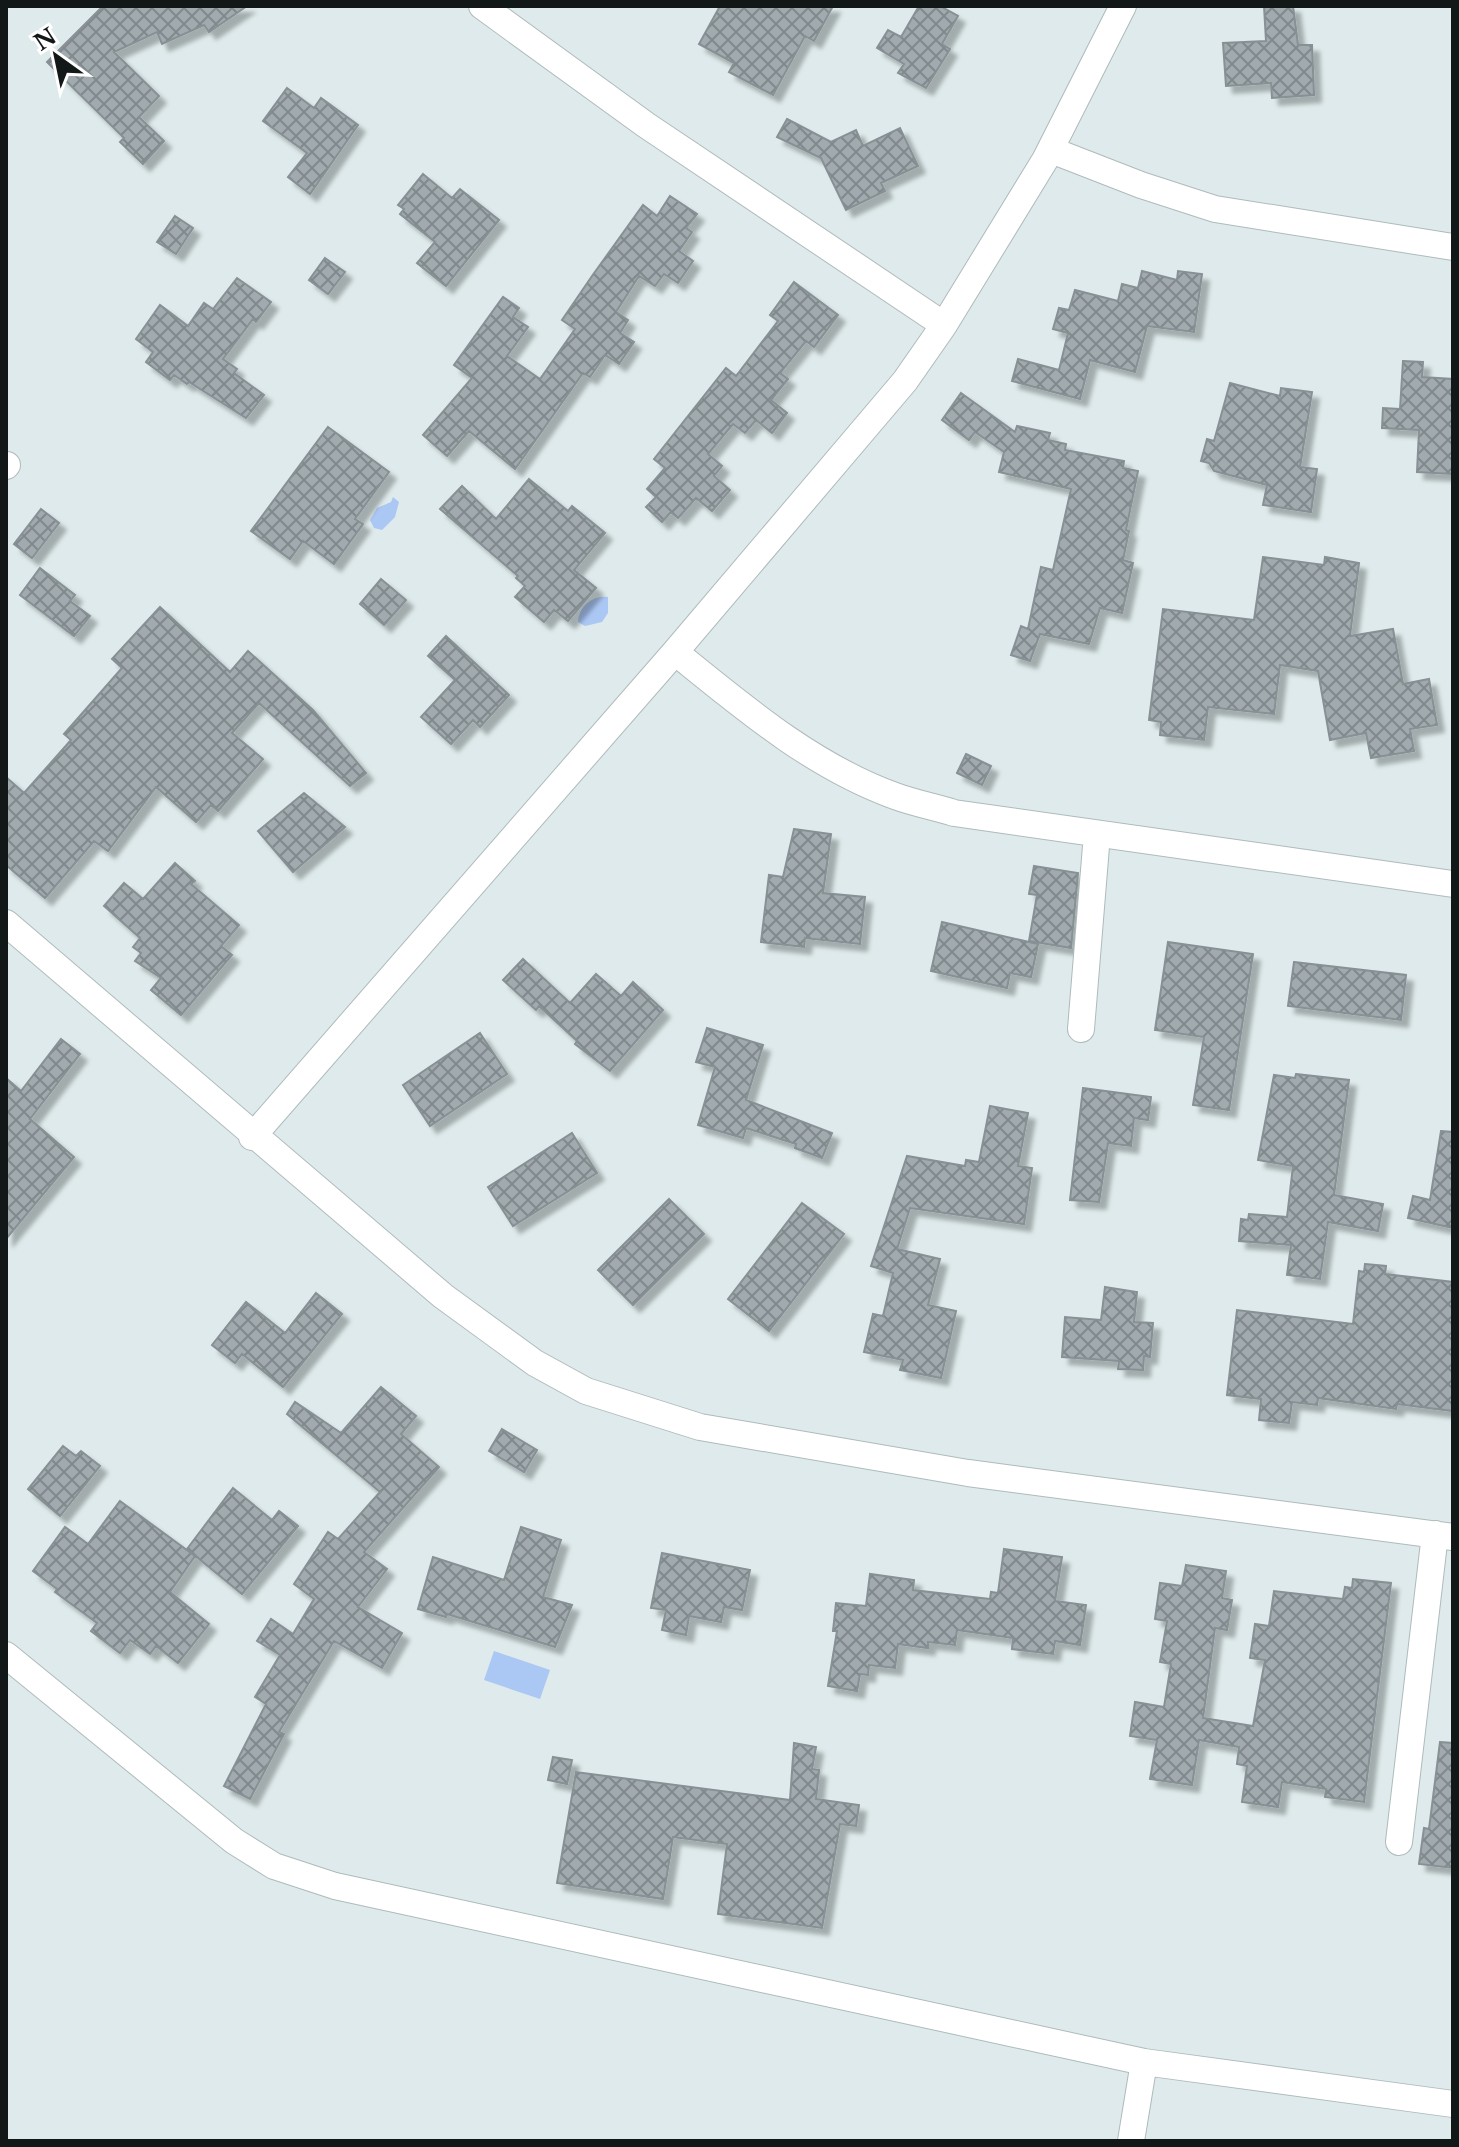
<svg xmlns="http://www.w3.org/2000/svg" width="1459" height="2147" font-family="'Libre Baskerville',serif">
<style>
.water{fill:#abc7f4}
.building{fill:url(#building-cross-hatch);stroke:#879095;stroke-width:2;filter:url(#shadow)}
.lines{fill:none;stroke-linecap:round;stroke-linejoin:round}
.minor-casing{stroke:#afbbbb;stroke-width:28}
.minor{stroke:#fff;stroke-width:26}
</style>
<defs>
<pattern id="building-cross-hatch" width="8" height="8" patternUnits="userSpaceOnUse" patternTransform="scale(2)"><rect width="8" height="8" fill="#a0aaaf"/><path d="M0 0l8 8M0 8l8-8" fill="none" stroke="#81898d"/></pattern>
<filter id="shadow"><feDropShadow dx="7" dy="7" stdDeviation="2" flood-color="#0004"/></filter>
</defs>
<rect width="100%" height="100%" fill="#deeaeb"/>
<path class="water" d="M393 497 399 502 395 517 382 530 374 528 370 520 377 508 391 502Z
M608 597V613L602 622 585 626 578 622C579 606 593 595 608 597Z
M494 1651 550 1670 540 1699 484 1680Z"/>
<path class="building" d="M103 6H247L209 32 204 25 162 44 157 32 114 52 159 96 139 117 164 141 143 164 120 142 124 138 47 62Z
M720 6H833L814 41 805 36 773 95 729 72 734 63 699 44Z
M919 6H940L958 16 942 44 950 49 926 88 898 73 904 64 877 48 888 30 901 37Z
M1264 6H1293L1298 45H1312L1314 95 1272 98 1271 83 1226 86 1223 43 1266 41Z
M287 88 314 108 321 98 358 125 310 194 288 177 307 153 263 121Z
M787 119 831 142 856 130 863 146 900 128 918 166 881 183 885 191 846 210 821 158 777 137Z
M423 174 452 198 460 189 499 220 446 286 417 263 435 242 400 214 404 209 398 205Z
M670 196 697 214 686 228 692 232 679 251 693 261 678 283 664 274 655 286 639 276 616 312 628 320 620 333 634 342 619 364 605 355 590 377 583 373 515 469 469 431 447 456 423 435 472 378 454 365 503 297 519 308 513 317 528 327 507 356 540 379 575 329 562 320 592 276 643 205 657 216Z
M175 216 193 228 176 254 157 242Z
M325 258 345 272 328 294 309 280Z
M1142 271 1177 280 1178 271 1202 274 1194 332 1147 326 1135 372 1090 360 1080 399 1012 381 1018 359 1059 370 1068 333 1053 329 1059 308 1069 310 1075 290 1118 301 1122 284 1138 288Z
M237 278 271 302 256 322 253 319 223 359 237 369 234 373 264 395 246 418 189 382 187 384 174 375 170 380 146 362 153 352 136 339 160 305 188 326 204 303 213 309Z
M794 282 838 315 814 347 806 341 780 373 788 379 771 400 787 413 772 433 756 420 745 433 733 424 708 454 722 466 714 476 730 490 712 511 696 498 678 518 671 512 662 522 646 507 656 497 647 489 665 468 654 459 726 368 736 376 778 321 770 315Z
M1403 361 1423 362 1422 377 1453 379V474L1417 472 1419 430 1382 428 1383 408 1400 409Z
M1230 383 1280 396 1281 388 1312 392 1300 467 1317 469 1311 512 1263 505 1267 485 1214 471 1209 463 1201 461 1207 439 1214 441Z
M961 393 1015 432 1017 426 1050 433 1048 440 1066 444 1065 450 1124 461 1123 468 1138 471 1126 530 1129 531 1123 560 1133 563 1122 613 1100 608 1089 644 1040 634 1030 661 1011 655 1021 626 1028 629 1041 567 1053 570 1071 489 999 472 1004 452 975 432 969 440 942 420Z
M328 427 389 472 355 519 363 524 334 564 303 541 290 559 251 531Z
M529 479 568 511 572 506 605 533 574 570 596 588 568 621 554 610 544 622 515 597 525 586 516 578 518 576 440 509 462 486 496 519Z
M41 509 59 523 32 558 14 544Z
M1263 557 1324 565 1325 557 1359 563 1350 636 1393 629 1403 684 1429 679 1437 725 1410 729 1414 751 1371 758 1366 733 1330 740 1318 671 1280 665 1274 714 1208 707 1204 740 1160 735 1161 722 1149 720 1163 609 1254 620Z
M40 568 75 595 70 601 90 616 74 636 20 595Z
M381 579 406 600 384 625 360 604Z
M160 607 230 672 248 651 313 710 366 773 350 786 259 703 232 733 263 759 218 811 211 805 196 822 156 787 108 851 94 841 45 898 6 865V777L24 793 71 740 64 734 122 668 112 659Z
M446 636 509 695 480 727 473 720 451 744 421 717 455 680 428 656Z
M966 754 991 766 982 785 957 773Z
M304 793 345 827 293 872 258 831Z
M794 829 831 834 823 893 865 897 860 944 805 938 804 947 761 942 769 875 783 877Z
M175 863 195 881 191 884 239 925 221 946 232 955 181 1015 151 990 161 978 135 961 141 953 133 947 140 938 104 906 124 883 143 899Z
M1034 866 1078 873 1071 948 1029 941 1037 895 1029 894Z
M942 922 1038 944 1031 977 1010 973 1007 988 931 971Z
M1168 942 1253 954 1229 1110 1193 1105 1204 1037 1155 1030Z
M523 959 570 1003 596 974 621 996 633 982 663 1010 610 1071 575 1044 577 1041 539 1006 536 1010 503 980Z
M1294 962 1406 975 1401 1020 1288 1006Z
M707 1028 763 1045 746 1100 832 1133 822 1158 795 1148 796 1144 746 1128 743 1138 698 1125 715 1067 696 1062Z
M480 1033 507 1074 430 1126 403 1085Z
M61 1039 80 1054 30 1119 74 1157 6 1239V1078L21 1091Z
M1296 1074 1349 1080 1334 1195 1383 1204 1378 1231 1328 1222 1320 1279 1287 1275 1291 1245 1239 1241 1241 1219 1248 1220 1249 1214 1287 1217 1293 1166 1258 1160 1274 1075 1295 1078Z
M1083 1088 1151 1097 1148 1120 1134 1118 1131 1146 1108 1143 1099 1202 1070 1200Z
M990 1106 1028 1113 1018 1166 1032 1168 1024 1224 910 1208 897 1249 940 1259 928 1305 956 1311 941 1378 900 1370 903 1360 864 1352 873 1314 883 1316 893 1273 871 1266 907 1156 965 1166 966 1160 979 1162Z
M1441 1131 1453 1132V1228L1408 1218 1413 1196 1430 1200Z
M572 1133 597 1173 513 1226 488 1187Z
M669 1199 704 1234 633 1305 598 1270Z
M802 1203 844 1234 769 1331 728 1299Z
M1365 1264 1386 1266 1385 1274 1453 1282V1411L1397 1404 1396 1409 1318 1398 1317 1405 1292 1402 1289 1423 1259 1420 1261 1399 1227 1395 1237 1310 1353 1324 1359 1271 1364 1272Z
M1105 1287 1137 1292 1134 1322 1153 1323 1150 1357 1144 1356 1143 1370 1118 1369 1119 1361 1062 1357 1065 1317 1101 1320Z
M316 1293 342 1314 283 1387 242 1354 235 1363 212 1345 246 1302 285 1333Z
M381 1387 416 1416 401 1434 439 1467 364 1552 387 1569 358 1607 402 1633 382 1668 334 1641 279 1732 284 1734 250 1799 224 1786 266 1704 255 1697 280 1655 257 1641 271 1619 293 1634 314 1599 294 1584 328 1532 338 1539 380 1492 287 1414 295 1402 341 1433Z
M502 1429 537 1450 524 1472 489 1451Z
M63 1446 76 1456 81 1451 100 1466 60 1516 28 1489Z
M233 1488 272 1520 279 1511 298 1526 242 1594 187 1549Z
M120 1501 195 1556 170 1592 209 1624 178 1663 156 1646 150 1654 130 1640 120 1653 91 1631 97 1623 55 1592 57 1589 33 1571 65 1527 88 1544Z
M521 1527 561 1540 543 1597 572 1605 555 1647 447 1614 446 1617 418 1609 433 1557 504 1580Z
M1004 1549 1062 1557 1055 1601 1086 1605 1080 1645 1055 1641 1053 1654 1012 1649 1013 1638 957 1630 955 1645 928 1642V1648L898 1644 895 1668 869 1665 868 1675 860 1674 857 1691 828 1686 837 1631H833L836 1603 866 1606 870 1574 914 1580 913 1590 990 1599 991 1592 998 1593Z
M662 1553 750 1570 742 1610 724 1607 721 1622 689 1616 686 1635 662 1630 666 1610 651 1608Z
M1186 1565 1226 1571 1222 1598 1232 1600 1227 1630 1215 1628 1203 1718 1253 1726 1265 1660 1250 1658 1255 1624 1269 1626 1274 1591 1343 1599 1345 1587 1352 1588 1353 1579 1391 1583 1364 1802 1325 1797 1326 1789 1282 1782 1278 1807 1242 1802 1247 1766 1237 1764 1239 1747 1199 1740 1192 1785 1150 1779 1157 1740 1130 1736 1135 1702 1164 1707 1171 1664 1160 1662 1167 1621 1155 1619 1160 1583 1182 1586Z
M1440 1742 1453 1743V1868L1419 1864 1424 1828 1429 1829Z
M794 1743 816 1747 812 1769 819 1770 816 1799 859 1805 856 1826 840 1824 822 1928 718 1914 727 1844 673 1837 663 1899 557 1883 576 1772 790 1800Z
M553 1757 572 1760 567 1784 548 1780Z"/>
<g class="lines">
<defs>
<path id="minor" d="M482 6 646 125 944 325
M1051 150 1141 185 1215 209 1453 247
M6 466 7 465
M675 652C743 707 812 766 895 796 914 803 935 807 954 813L1453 884
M6 923 443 1296 535 1363 586 1391 700 1427 968 1473 1453 1537
M1081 1029 1097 834
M252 1137 675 652 905 381 944 325 1045 160 1123 6
M6 1655 234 1841 274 1866 335 1886 1144 2062 1453 2104
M1399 1842 1435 1534
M1131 2141 1144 2062"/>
</defs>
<use href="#minor" class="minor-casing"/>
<use href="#minor" class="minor"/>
</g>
<rect width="1459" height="2147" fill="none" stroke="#121717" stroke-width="16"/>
<g transform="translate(56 56) rotate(327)" stroke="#ffffff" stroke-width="6" paint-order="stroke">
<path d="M0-6L14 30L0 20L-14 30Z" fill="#121717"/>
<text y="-12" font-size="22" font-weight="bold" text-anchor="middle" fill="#121717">N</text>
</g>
</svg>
